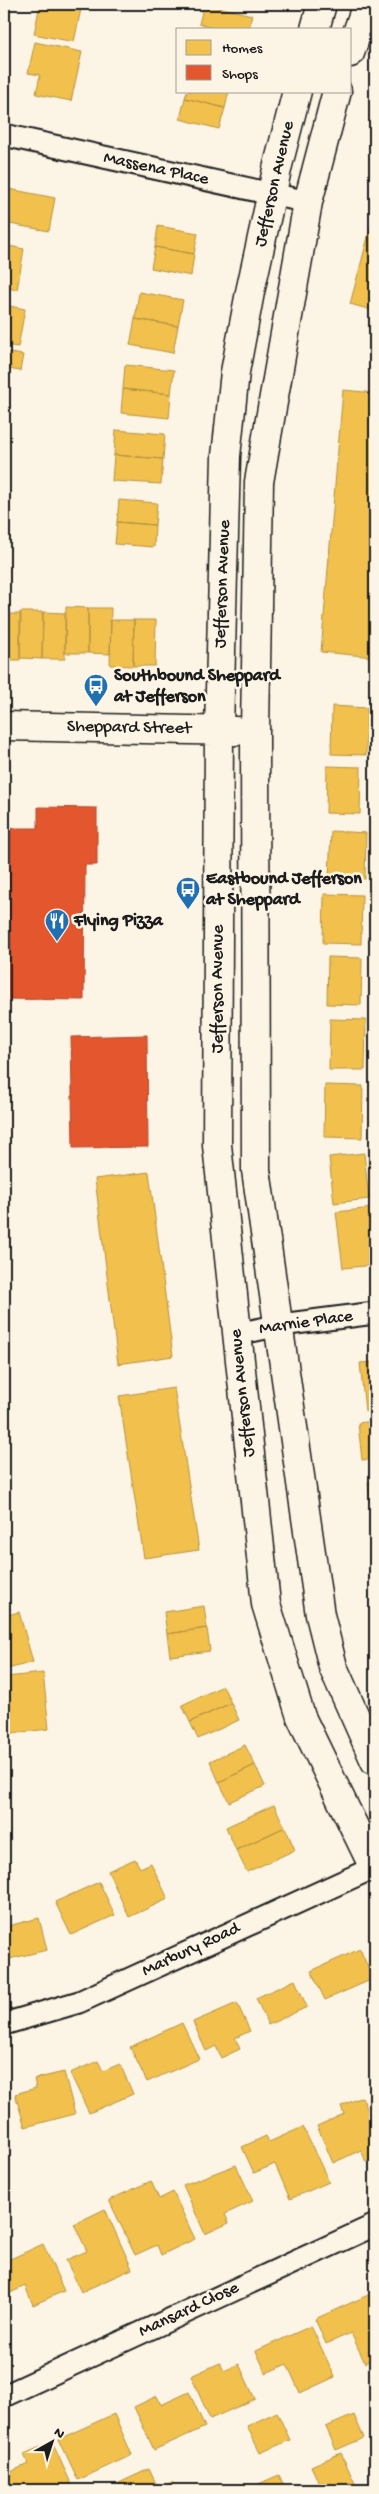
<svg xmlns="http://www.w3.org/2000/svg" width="379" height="2494" font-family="'Gochi Hand',sans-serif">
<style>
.homes{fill:#f2c14e;stroke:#b2903f}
.shops{fill:#e4572e;stroke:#a84529}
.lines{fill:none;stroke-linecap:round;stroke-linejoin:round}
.street-casing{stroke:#1c1c1c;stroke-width:25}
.secondary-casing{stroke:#1c1c1c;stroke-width:31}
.street{stroke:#fcf5e5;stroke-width:21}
.secondary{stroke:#fcf5e5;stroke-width:28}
.labels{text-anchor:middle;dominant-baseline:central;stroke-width:5;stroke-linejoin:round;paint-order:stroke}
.street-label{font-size:18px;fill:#1c1c1c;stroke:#fcf5e5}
.poi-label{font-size:18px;font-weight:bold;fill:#1c1c1c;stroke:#fcf5e5;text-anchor:start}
</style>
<rect width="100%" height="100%" fill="#fcf5e5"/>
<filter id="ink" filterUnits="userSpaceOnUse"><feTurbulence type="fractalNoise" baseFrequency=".02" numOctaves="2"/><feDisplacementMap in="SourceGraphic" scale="10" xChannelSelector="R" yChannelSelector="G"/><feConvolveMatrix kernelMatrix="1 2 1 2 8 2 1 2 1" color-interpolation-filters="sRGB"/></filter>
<g filter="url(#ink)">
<path class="homes" d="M40 4H82L74 42 34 34Z
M204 4 252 15 249 29H217L199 24Z
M35 42 82 52 71 101 36 94 40 75 28 73Z
M187 91H229L225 108 185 98Z
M185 98 225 108 219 129 180 119Z
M4 188 55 198 49 231 4 223Z
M375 211V311L350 304Z
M158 226 198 233 194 254 155 247Z
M4 245 24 249 17 290 4 287Z
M155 247 194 254 191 276 151 268Z
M139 292 183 300 178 326 135 319Z
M4 305 25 309 18 347 4 345Z
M135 319 178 326 173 353 130 345Z
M4 352 23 355 20 371 8 369 4 393Z
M125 365 174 370 171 394 123 389Z
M123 389 171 394 169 418 121 413Z
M343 390 375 393V657L321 652Z
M116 430 165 434 163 459 114 455Z
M114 455 163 459 161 484 112 481Z
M119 500 157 503 155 525 117 522Z
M117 522 155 525 154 547 115 544Z
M66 607 88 608V653H65Z
M88 608H111L110 654 88 653Z
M20 612H43L42 659 20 658Z
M43 612 65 613V659H42Z
M4 614H21L20 660H4Z
M111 620H134L133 666 110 665Z
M134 620H156L155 666H133Z
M332 706 367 708 366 755 331 754Z
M327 766 361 767 360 814 326 813Z
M331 831 366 833 365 879 329 878Z
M324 894 362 895 361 944 323 943Z
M328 957 362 958 361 1005 327 1004Z
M330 1019 366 1020 365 1070H329Z
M325 1085 363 1086 362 1138 324 1137Z
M364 1153 369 1199 334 1203 329 1157Z
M149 1172 173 1356 118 1364 95 1179Z
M373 1208 375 1265 343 1268 336 1212Z
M375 1362V1410L365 1411 360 1363Z
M174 1388 199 1550 144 1558 119 1396Z
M375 1421V1459L362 1460 358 1423Z
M375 1481V1529H373L368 1482Z
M204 1606 207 1628 167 1634 164 1612Z
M19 1612 33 1662 4 1670V1616Z
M207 1628 210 1651 170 1656 167 1634Z
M43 1673 49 1729 4 1734V1699L9 1698 7 1677Z
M223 1686 231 1703 190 1722 182 1705Z
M231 1703 239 1720 198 1739 190 1722Z
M245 1745 255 1765 219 1782 210 1761Z
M255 1765 265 1786 229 1802 219 1782Z
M274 1805 285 1827 236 1850 226 1827Z
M285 1827 295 1850 247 1872 236 1850Z
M135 1859 140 1868 151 1863 168 1899 129 1917 108 1871Z
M99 1882 115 1915 71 1935 55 1902Z
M39 1918 47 1950 5 1960 4 1927Z
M360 1949 373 1979 325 2000 311 1971Z
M295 1980 307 2007 268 2025 256 1998Z
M237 2003 250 2031 235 2038 240 2049 221 2058 216 2046 206 2051 193 2022Z
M182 2023 199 2059 147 2082 130 2047Z
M98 2061 103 2071 120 2064 133 2094 89 2113 70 2073Z
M64 2072 75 2114 25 2127 15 2094 36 2088 34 2079Z
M362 2097 375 2126V2158L366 2162 361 2150 333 2163 317 2126 344 2114 341 2106Z
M303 2127 329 2182 290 2199 275 2164 254 2173 242 2147 266 2136 269 2142Z
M236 2165 253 2201 225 2214 229 2223 205 2234 183 2185Z
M151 2181 159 2199 173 2192 195 2239 161 2255 157 2245 135 2255 109 2200Z
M105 2209 132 2269 81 2292 66 2260 87 2251 74 2224Z
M43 2244 64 2291 33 2305 25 2286 4 2296V2262Z
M375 2292V2358L365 2363 351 2333 326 2344 315 2319Z
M311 2326 335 2377 300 2393 287 2364 266 2373 256 2351Z
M220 2363 224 2371 239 2364 255 2399 210 2419 191 2376Z
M189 2392 205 2427 154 2450 134 2407 157 2396 161 2405Z
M277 2412 290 2440 260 2453 247 2426Z
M114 2414 132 2455 78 2480 59 2439Z
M354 2415 364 2438 336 2450 326 2427Z
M52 2442 74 2490H4V2475L28 2464 24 2454Z
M341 2453 358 2490H322L311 2466Z
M149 2469 159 2490H122L119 2483Z
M279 2475 286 2490H245Z
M172 2482 175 2490H163L162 2487Z"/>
<path class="shops" d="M38 807 97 808V865H85L84 1000 4 999V899H7L8 865H4V828H38Z
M147 1035 148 1147 73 1148 71 1037Z"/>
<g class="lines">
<defs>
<path id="street" d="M4 135 308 202
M237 1334 280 1325 375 1313
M4 2024 79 2002 375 1867
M4 2396 375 2225"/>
<path id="secondary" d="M315 29 322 4
M350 53 367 4
M297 91 278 165 250 292 235 372 226 456 219 730 217 1145 266 1604 301 1717 375 1870
M337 91 308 202 259 482 255 732 256 1170 320 1615 333 1667 375 1761
M4 726 236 731"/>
</defs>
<use href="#street" class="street-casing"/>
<use href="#secondary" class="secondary-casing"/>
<use href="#street" class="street"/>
<use href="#secondary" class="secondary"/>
</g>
</g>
<defs>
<symbol id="bus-pin" viewBox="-11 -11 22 30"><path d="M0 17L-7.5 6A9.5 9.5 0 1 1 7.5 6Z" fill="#1f6fb2" stroke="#fcf5e5"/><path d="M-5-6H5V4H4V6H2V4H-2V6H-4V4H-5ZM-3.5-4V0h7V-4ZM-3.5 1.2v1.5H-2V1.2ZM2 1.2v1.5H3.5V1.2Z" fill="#fff"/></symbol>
<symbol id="restaurant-pin" viewBox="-11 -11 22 30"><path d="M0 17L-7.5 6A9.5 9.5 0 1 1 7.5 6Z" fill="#1f6fb2" stroke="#fcf5e5"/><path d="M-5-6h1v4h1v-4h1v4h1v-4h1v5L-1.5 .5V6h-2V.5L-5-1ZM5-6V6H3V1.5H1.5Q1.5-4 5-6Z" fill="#fff"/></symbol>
</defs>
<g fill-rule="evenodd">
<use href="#bus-pin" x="82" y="672" width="28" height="38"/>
<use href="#bus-pin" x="174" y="875" width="28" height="38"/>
<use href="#restaurant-pin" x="43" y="907" width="28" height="38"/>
</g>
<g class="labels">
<g class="street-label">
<text transform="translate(156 169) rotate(12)">Massena Place</text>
<text transform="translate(275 184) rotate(-77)">Jefferson Avenue</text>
<text transform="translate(223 584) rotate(-88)">Jefferson Avenue</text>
<text transform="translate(129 728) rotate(1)">Sheppard Street</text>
<text transform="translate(218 989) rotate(-90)">Jefferson Avenue</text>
<text transform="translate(306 1323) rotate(-8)">Marnie Place</text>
<text transform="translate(243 1393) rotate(-96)">Jefferson Avenue</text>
<text transform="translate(191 1950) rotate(-25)">Marbury Road</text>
<text transform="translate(189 2310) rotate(-25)">Mansard Close</text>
</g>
<g class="poi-label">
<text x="114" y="676">Southbound Sheppard<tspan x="114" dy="21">at Jefferson</tspan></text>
<text x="206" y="879">Eastbound Jefferson<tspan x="206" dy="21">at Sheppard</tspan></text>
<text x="74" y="921">Flying Pizza</text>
</g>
</g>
<rect width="379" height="2494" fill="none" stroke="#fcf5e5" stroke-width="20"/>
<rect x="10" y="10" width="359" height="2474" fill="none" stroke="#1c1c1c" stroke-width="2" filter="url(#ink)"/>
<rect x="176" y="28" width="175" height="65" fill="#fcf5e5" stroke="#a29e95"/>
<rect x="186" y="40" width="25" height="15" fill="#f2c14e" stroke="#a29e95"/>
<text x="222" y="52" font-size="15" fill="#1c1c1c">Homes</text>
<rect x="186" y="65" width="25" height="15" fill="#e4572e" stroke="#a29e95"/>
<text x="222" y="78" font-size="15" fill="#1c1c1c">Shops</text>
<g transform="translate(52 2442) rotate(39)" stroke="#fcf5e5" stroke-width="4" paint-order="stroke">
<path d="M0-4L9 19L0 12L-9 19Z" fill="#1c1c1c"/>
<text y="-8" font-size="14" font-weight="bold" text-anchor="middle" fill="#1c1c1c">N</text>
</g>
</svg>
